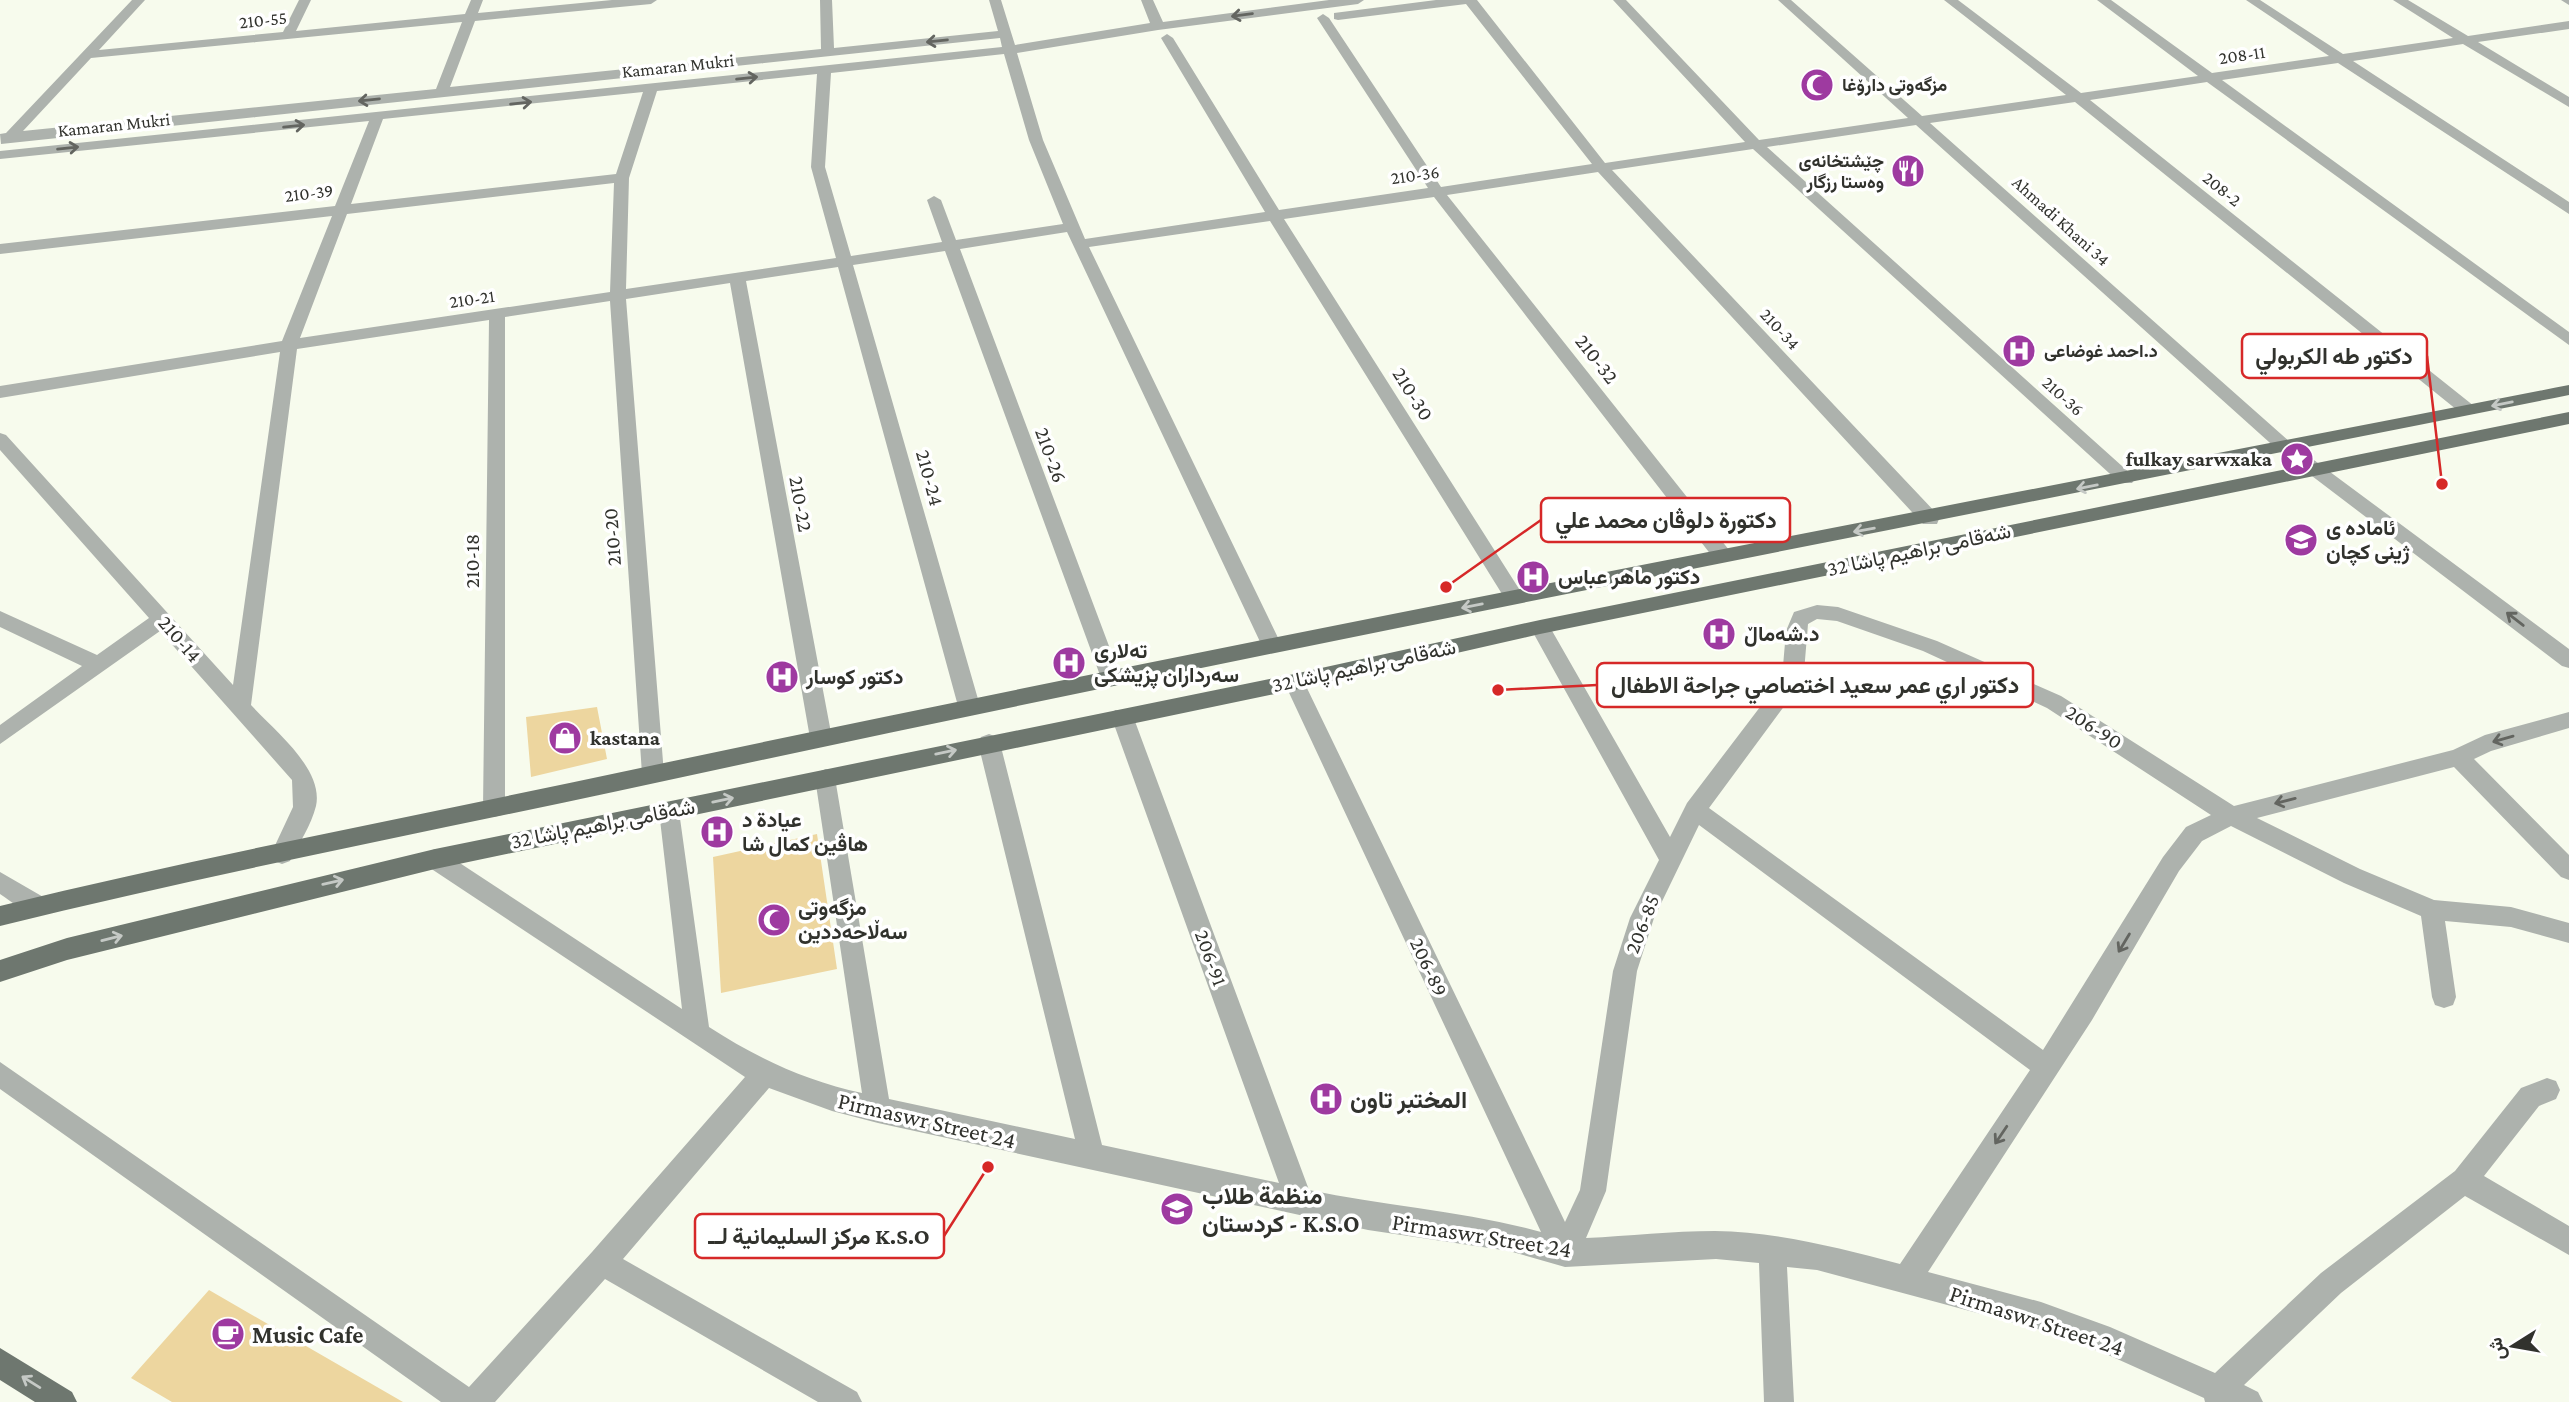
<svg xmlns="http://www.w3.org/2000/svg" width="2569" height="1402" font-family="'Crimson Pro',Vazirmatn,serif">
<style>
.building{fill:#edd69f}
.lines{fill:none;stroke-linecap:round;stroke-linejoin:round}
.minor{fill:#adb2ad;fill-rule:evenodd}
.major{fill:#6e776f;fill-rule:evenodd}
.oneway{stroke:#636560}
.oneway2{stroke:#c5c9c5}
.labels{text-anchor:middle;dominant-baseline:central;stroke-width:7;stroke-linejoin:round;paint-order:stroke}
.far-street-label{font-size:18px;fill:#31322d;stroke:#fff}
.far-poi-label{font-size:18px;font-weight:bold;fill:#31322d;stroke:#fff;text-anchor:start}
.street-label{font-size:21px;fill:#31322d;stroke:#fff}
.poi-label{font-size:21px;font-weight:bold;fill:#31322d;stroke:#fff;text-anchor:start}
.near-poi-label{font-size:24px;font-weight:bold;fill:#31322d;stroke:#fff;text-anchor:start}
.near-street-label{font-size:24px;fill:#31322d;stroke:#fff}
.leader{fill:none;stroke:#d62828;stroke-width:2.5}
.callout-dot{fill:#d62828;stroke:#fff;stroke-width:2.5}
.callout{fill:#fff;stroke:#d62828;stroke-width:2.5}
.callout-label{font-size:23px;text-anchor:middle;font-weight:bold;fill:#31322d}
</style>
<rect width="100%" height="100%" fill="#f7fbed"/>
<path class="building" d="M597 707 607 759 531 777 526 717Z
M817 834 837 969 721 993 713 857Z
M209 1290 403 1402H172L131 1378Z"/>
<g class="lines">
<path class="minor" d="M132 0H145L99 50 283 32 299 0H311L296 31 465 14 471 0H483L478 13 612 0H657L651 4 475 21 450 87 821 49 820 0H832L834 48 998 31 989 0H1001L1015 45 1150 23 1141 0H1153L1163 22 1329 0H1364L1358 4 1158 30 1017 53 1043 140 1085 239 1265 212 1161 38 1167 34 1173 38 1279 210 1428 188 1317 18 1323 14 1329 18 1441 187 1592 164 1466 4 1338 20 1334 19V13L1436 0H1477L1605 163 1745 142 1613 0H1626L1759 140 1908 118 1778 0H1791L1922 116 2066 95 1944 0H1958L2081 93 2198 76 2097 0H2111L2212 73 2329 56 2246 0H2260L2343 54 2453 38 2393 0H2408L2468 36 2569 21V29L2478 42 2569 97V107L2463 44 2353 61 2569 202V214L2338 63 2222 80 2569 332V345L2207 82 2090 100 2474 406 2477 410 2474 414H2462L2075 102 1930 123 2291 443 2569 649V668L2562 666 2279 451 1916 125 1767 147 2132 475 2135 479 2132 483H2120L1753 149 1612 170 1937 514 1939 519 1937 524H1923L1598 172 1447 195 1729 550 1732 555 1729 560H1715L1434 197 1284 219 1521 592 1524 597 1521 602H1507L1270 221 1089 247 1282 646 1279 651H1265L1262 646 1067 232 960 249 1121 678 1118 684H1104L1101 678 945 251 853 265 980 706 976 712H962L958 706 838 267 746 281 832 738 829 744 821 747 813 744 810 738 730 283 626 299 664 774 661 780 653 783 645 780 642 774 610 301 505 317V808L502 815 494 817 486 815 483 808 489 320 297 349 251 705C274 730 324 769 316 806 311 826 299 843 290 861L282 864 274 861 271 854 293 807 292 780 160 631 0 744V725L82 666 0 627V611L97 655 149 618 0 450V433L6 435 233 685 280 352 0 398V386L282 341 332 216 0 254V244L335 206 369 121 0 159V151L1002 47 1000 38 1 144 0 134 6 133ZM462 22 436 89 23 131 91 58ZM1004 54 1029 140 1063 224 956 240 941 200 934 196 927 200 942 242 851 256 825 167 831 73ZM817 74 811 167 836 258 626 289 629 178 657 91ZM643 92 616 174 351 204 383 119ZM614 183 610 292 300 338 347 214Z
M2561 0H2569V5Z
M1817 605 1838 607 1937 641 2061 696 2234 806 2453 750 2485 735 2569 712V728L2491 751 2474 759 2569 855V880L2561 877 2454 767 2257 818 2360 869 2434 900 2511 907 2569 923V943L2511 927 2445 921 2456 997 2453 1005 2444 1008 2435 1005 2432 997 2421 916 2344 883 2231 826 2202 841 2179 871 2092 1020 1928 1272 2041 1302 2110 1327 2215 1373 2321 1273 2455 1171 2521 1088 2547 1078 2556 1081 2560 1090 2556 1099 2539 1106 2484 1176 2569 1226V1255L2465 1196 2341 1293 2244 1385 2258 1392 2263 1402H2205L2204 1398 2106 1354 2041 1330 1817 1270 1787 1267 1794 1402H1764L1759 1263 1716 1259 1565 1267 1509 1251 1368 1230 878 1123 832 1111 769 1088 623 1259 857 1392 862 1402H818L605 1279 495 1402H441L0 1089V1062L469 1387 592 1252 745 1077 427 866 424 859 427 852 435 849 443 852 682 1009 659 811 662 804 670 802 678 804 709 1027C757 1058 806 1081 862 1093L815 778 818 772 826 769 834 772 889 1099 1075 1139 978 743 981 737 989 734 997 737 1000 743 1102 1145 1279 1183 1111 716 1115 710H1129L1133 716 1309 1190C1385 1206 1466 1211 1541 1232L1284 682 1287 676H1301L1304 682 1565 1222 1580 1190 1613 971 1630 918 1659 860 1530 627 1533 622H1547L1670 837 1687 803 1782 678 1786 631 1794 612ZM1817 619 1837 621 1923 651 2047 708 2211 815 2186 827 2163 857 2043 1050 1709 808 1799 686 1804 672 1808 624ZM1699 825 2030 1070 1900 1264C1839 1248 1778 1232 1715 1231 1672 1231 1629 1236 1586 1238L1606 1191 1637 971 1654 918Z
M0 872 45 898 49 905 45 912C29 918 14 903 0 894Z"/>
<path class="major" d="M2569 385V395C1918 525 1266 650 618 791 412 835 205 875 0 926V906C209 855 421 815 631 770 1275 633 1923 511 2569 385Z
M2569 412V424L1540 634 1294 690 435 869 67 960 0 982V960L67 938 435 849 1294 674 1540 620Z
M0 1348 72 1392 77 1402H35L0 1380Z"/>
</g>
<defs><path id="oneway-shaft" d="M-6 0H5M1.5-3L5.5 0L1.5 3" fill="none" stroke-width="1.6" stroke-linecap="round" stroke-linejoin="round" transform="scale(1.75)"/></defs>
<g class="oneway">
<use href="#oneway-shaft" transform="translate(1242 15) rotate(173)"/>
<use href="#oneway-shaft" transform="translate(937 41) rotate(174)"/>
<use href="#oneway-shaft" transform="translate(747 78) rotate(-6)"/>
<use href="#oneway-shaft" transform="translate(369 100) rotate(174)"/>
<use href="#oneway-shaft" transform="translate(521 103) rotate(-6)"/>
<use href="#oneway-shaft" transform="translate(294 126) rotate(-6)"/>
<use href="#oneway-shaft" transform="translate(68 148) rotate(-6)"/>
<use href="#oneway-shaft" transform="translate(2515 619) rotate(-142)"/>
<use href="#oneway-shaft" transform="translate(2503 739) rotate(164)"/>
<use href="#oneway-shaft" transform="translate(2285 801) rotate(166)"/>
<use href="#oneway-shaft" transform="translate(2124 943) rotate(121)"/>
<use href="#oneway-shaft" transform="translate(2001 1135) rotate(124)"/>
</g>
<g class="oneway2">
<use href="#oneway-shaft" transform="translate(2502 404) rotate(169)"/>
<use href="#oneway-shaft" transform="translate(2087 487) rotate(169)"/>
<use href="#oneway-shaft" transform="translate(1864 530) rotate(170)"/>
<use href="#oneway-shaft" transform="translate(1472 606) rotate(169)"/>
<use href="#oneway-shaft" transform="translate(946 752) rotate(-12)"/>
<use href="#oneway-shaft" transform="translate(723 800) rotate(-12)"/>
<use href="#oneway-shaft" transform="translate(333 882) rotate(-13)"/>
<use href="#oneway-shaft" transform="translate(112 938) rotate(-14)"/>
<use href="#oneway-shaft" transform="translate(31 1382) rotate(-148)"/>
</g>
<defs>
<symbol id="mosque-disc" viewBox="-11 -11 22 22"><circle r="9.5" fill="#9e3aa0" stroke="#fff"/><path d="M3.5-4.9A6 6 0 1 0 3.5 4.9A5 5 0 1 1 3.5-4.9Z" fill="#fff"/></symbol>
<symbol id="restaurant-disc" viewBox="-11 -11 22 22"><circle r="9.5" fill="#9e3aa0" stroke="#fff"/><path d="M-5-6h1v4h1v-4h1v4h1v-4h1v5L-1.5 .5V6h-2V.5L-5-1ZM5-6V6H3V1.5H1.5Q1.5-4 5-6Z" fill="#fff"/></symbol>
<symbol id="hospital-disc" viewBox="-11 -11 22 22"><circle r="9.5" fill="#9e3aa0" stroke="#fff"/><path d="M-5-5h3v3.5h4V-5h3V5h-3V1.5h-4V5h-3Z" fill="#fff"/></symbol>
<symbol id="sight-disc" viewBox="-11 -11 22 22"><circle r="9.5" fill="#9e3aa0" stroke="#fff"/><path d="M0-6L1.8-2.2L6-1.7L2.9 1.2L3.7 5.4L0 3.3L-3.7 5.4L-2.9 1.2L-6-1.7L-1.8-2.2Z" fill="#fff"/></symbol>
<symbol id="school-disc" viewBox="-11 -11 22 22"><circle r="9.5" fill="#9e3aa0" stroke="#fff"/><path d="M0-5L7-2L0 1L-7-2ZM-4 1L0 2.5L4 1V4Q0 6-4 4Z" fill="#fff"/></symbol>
<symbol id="shop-disc" viewBox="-11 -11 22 22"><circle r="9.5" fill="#9e3aa0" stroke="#fff"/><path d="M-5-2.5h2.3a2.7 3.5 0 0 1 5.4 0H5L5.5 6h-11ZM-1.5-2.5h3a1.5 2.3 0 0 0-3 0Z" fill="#fff"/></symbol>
<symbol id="university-disc" viewBox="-11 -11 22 22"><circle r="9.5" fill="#9e3aa0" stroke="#fff"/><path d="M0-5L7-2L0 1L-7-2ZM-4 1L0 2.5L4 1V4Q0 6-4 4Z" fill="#fff"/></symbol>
<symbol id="cafe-disc" viewBox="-11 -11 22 22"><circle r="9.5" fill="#9e3aa0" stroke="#fff"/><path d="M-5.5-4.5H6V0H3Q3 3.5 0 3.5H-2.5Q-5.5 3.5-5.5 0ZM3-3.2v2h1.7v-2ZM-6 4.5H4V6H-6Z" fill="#fff"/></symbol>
</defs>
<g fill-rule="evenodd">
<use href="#mosque-disc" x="1798" y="66" width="38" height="38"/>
<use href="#restaurant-disc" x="1889" y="152" width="38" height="38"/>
<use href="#hospital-disc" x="2000" y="332" width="38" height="38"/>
<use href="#sight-disc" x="2278" y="440" width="38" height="38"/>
<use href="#school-disc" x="2282" y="521" width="38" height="38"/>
<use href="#hospital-disc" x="1514" y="558" width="38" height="38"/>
<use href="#hospital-disc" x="1700" y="615" width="38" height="38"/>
<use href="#hospital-disc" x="1050" y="644" width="38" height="38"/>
<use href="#hospital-disc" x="763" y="658" width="38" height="38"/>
<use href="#shop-disc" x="546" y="719" width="38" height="38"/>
<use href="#hospital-disc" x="698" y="813" width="38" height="38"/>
<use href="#mosque-disc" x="755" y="901" width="38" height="38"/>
<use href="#hospital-disc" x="1307" y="1080" width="38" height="38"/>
<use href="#university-disc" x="1158" y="1190" width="38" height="38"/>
<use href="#cafe-disc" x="209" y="1315" width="38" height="38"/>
</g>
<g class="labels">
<g class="far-street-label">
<text transform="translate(263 20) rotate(-6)">210-55</text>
<text transform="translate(2242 55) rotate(-8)">208-11</text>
<text transform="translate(678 66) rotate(-6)">Kamaran Mukri</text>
<text transform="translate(114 125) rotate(-6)">Kamaran Mukri</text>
<text transform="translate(1415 175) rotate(-8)">210-36</text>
<text transform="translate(2222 189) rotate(39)">208-2</text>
<text transform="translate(309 193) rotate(-7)">210-39</text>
<text transform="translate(2061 221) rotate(42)">Ahmadi Khani 34</text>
<text transform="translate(472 299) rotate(-8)">210-21</text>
<text transform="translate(1780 329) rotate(47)">210-34</text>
<text transform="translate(2063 396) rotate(42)">210-36</text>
</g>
<g class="far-poi-label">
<text x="1842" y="85">مزگەوتی دارۆغا</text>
<text x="1884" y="161" text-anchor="end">چێشتخانەی<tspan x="1884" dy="21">وەستا رزگار</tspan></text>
<text x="2044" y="351">د.احمد غوضاعی</text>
</g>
<g class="street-label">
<text transform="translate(1597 359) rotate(52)">210-32</text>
<text transform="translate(1413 394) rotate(58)">210-30</text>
<text transform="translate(1051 455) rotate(70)">210-26</text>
<text transform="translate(930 478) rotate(75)">210-24</text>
<text transform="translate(801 504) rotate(80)">210-22</text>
<text transform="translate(612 537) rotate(-94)">210-20</text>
<text transform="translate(1919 550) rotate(-12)">شەقامی براهیم پاشا 32</text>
<text transform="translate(472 561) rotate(-90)">210-18</text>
<text transform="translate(180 639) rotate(49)">210-14</text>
<text transform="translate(1364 666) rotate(-12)">شەقامی براهیم پاشا 32</text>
<text transform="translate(2094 727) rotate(33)">206-90</text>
<text transform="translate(603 824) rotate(-11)">شەقامی براهیم پاشا 32</text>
<text transform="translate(1642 924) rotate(-69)">206-85</text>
<text transform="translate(1211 958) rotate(70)">206-91</text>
<text transform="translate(1429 967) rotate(65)">206-89</text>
</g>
<g class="poi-label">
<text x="2272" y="459" text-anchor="end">fulkay sarwxaka</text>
<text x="2326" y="528">ئاماده ى<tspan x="2326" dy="24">ژينى كچان</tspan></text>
<text x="1558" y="577">دكتور ماهر عباس</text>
<text x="1744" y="634">د.شەماڵ</text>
<text x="1094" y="651">تەلاری<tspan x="1094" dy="24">سەرداران پزیشکی</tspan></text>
<text x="806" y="677">دكتور كوسار</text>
<text x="590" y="738">kastana</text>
<text x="742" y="820">عيادة د<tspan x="742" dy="24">هاڤین کمال شا</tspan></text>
<text x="798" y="908">مزگەوتی<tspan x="798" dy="24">سەڵاحەددین</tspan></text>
</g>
<g class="near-poi-label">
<text x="1350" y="1099">المختبر تاون</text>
<text x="1202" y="1195">منظمة طلاب<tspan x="1202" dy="28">كردستان - K.S.O</tspan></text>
<text x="252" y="1334">Music Cafe</text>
</g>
<g class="near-street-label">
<text transform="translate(927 1120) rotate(13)">Pirmaswr Street 24</text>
<text transform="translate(1482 1235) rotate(9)">Pirmaswr Street 24</text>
<text transform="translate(2037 1320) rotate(18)">Pirmaswr Street 24</text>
</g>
</g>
<path class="leader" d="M2442 484L2427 356M1446 587L1541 520M1498 690L1597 685M988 1167L944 1236"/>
<g class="callout-dot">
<circle cx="2442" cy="484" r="7"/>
<circle cx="1446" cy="587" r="7"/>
<circle cx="1498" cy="690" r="7"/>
<circle cx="988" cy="1167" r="7"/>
</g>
<g class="callout">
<rect x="2242" y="334" width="185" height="44" rx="7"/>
<rect x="1541" y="498" width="249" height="44" rx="7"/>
<rect x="1597" y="663" width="436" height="44" rx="7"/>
<rect x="695" y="1214" width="249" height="44" rx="7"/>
</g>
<g class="callout-label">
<text x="2334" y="364">دكتور طه الكربولي</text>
<text x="1666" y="528">دكتورة دلوڤان محمد علي</text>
<text x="1815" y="693">دكتور اري عمر سعيد اختصاصي جراحة الاطفال</text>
<text x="819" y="1244">مرکز السلیمانیة لــ K.S.O</text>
</g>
<g transform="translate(2513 1346) rotate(259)" stroke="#ffffff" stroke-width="5" paint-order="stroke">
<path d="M0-5L12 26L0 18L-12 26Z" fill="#31322d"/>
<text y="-10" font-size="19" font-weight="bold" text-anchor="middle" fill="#31322d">ش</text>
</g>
</svg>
